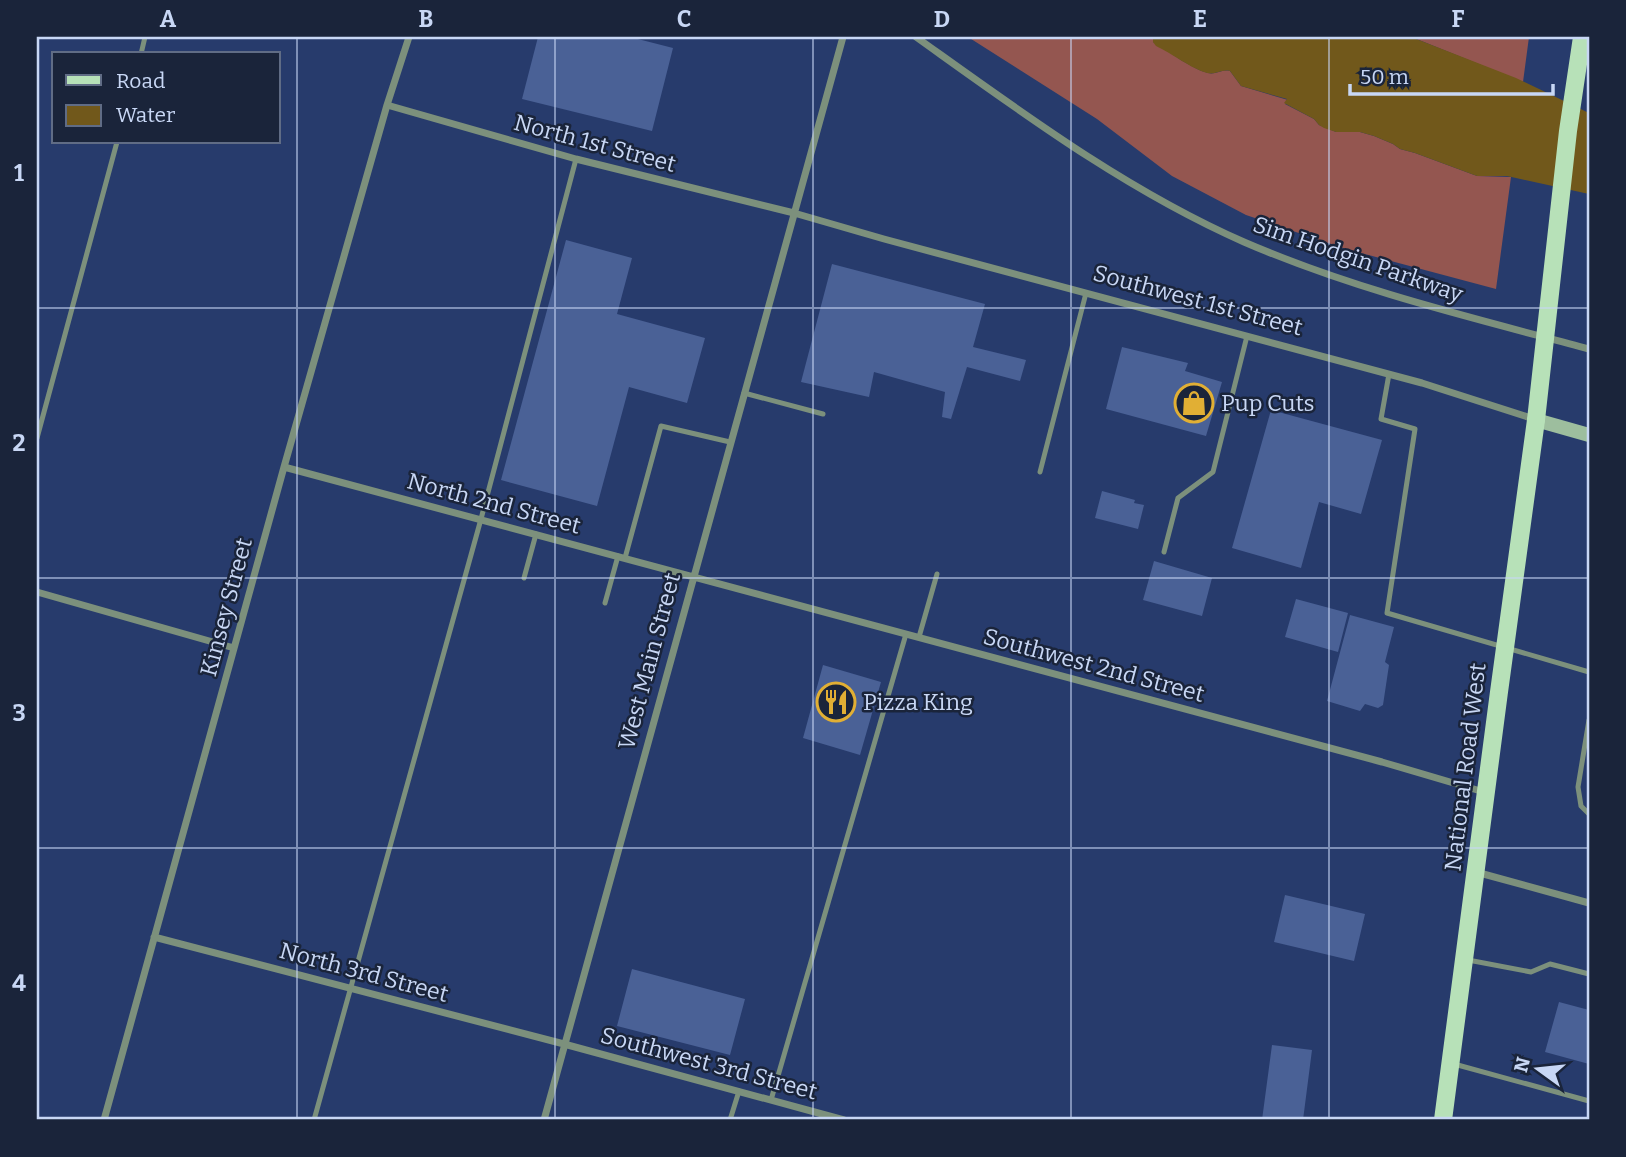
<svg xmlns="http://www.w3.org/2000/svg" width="1626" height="1157" font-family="Bitter,serif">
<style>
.forest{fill:#945650}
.water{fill:#71581b}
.building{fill:#4a6196}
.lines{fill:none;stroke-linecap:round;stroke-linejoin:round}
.lane{stroke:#7c907c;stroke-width:5}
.street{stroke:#7c907c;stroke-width:7}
.secondary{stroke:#9dbe9e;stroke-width:14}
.primary{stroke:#b7e1b8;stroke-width:18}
.primary-bridge{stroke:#b7e1b8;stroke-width:18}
.grid{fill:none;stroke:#c8d7f5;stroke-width:2;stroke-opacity:0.55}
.labels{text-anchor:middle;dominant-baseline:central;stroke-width:5;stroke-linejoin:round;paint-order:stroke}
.street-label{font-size:23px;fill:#c8d7f5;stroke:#1a243a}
.poi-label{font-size:23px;fill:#c8d7f5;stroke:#1a243a;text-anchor:start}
.neatline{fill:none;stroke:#c8d7f5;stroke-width:2.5}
.grid-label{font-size:23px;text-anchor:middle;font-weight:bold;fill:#c8d7f5}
</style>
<rect width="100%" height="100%" fill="#273b6c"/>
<path class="forest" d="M968 37H1153V42C1168 51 1192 69 1208 73 1216 75 1221 69 1230 71L1241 86 1288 100 1285 104 1314 119 1319 125 1336 132H1360L1374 136 1393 144 1400 149 1415 153 1477 176 1511 177 1496 289 1346 249 1246 215 1172 176 1097 119Z
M1411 37H1529L1523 82 1424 42Z"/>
<path class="water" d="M1153 37H1411L1424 42 1516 78 1589 113V194L1507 176H1477L1415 153 1400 149 1393 144 1374 136 1360 132H1336L1324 128 1319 125 1314 119 1284 103 1287 99 1241 86 1230 71C1221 69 1216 75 1207 73 1192 69 1171 53 1156 46L1153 42Z"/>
<path class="building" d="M538 37H630L673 48 652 131 522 99Z
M566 240 632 258 617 314 705 338 687 403 629 387 597 506 501 480Z
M832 264 985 304 973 347 1026 360 1020 381 967 367 951 419 942 417 945 392 874 372 869 397 801 382Z
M1122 347 1188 363 1185 371 1222 382 1206 436 1106 409Z
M1271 410 1382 440 1361 514 1319 502 1301 568 1232 548Z
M1102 491 1135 500 1134 503 1144 505 1138 529 1095 518Z
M1154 561 1212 578 1202 616 1143 600Z
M1296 599 1348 613 1338 652 1285 637Z
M1350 615 1394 627 1385 662 1389 665 1383 705 1378 708 1365 704 1360 711 1327 701Z
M823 665 881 682 860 755 803 738Z
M1285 895 1365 914 1354 961 1274 942Z
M632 969 745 999 730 1055 617 1026Z
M1559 1002 1589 1010V1064L1545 1052Z
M1272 1045 1312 1050 1303 1120H1262Z"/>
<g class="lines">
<path class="lane" d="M141 54 145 37
M1389 374 1381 419 1415 429 1387 613 1589 672
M744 393 823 414
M37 438 117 142
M1040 472 1086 293
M1164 552 1178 498 1213 472 1247 336
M625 558 661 426 730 442
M524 578 536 534
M605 603 618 556
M919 637 937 574
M1589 720 1578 787 1581 806 1589 814
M1468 960 1531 972 1550 964 1589 974
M1454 1064 1589 1101
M771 1100 906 634
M314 1120 481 519 576 159
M730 1120 739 1091"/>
<path class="street" d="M916 37C1021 112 1126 190 1244 242 1355 290 1473 318 1589 349
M387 105 576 159 794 213 884 239 1422 383 1534 419
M284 467 1382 762 1484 792
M37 592 234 648
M1476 872 1589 903
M154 937 564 1044 844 1120
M104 1120 284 467 387 105 409 37
M544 1120 843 37"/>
<path class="secondary" d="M1536 420 1589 435"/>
<path class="primary" d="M1443 1120C1474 887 1503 653 1536 420"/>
<path class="primary-bridge" d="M1536 420 1568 131 1582 37"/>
</g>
<path class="grid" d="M297 37V1120M555 37V1120M813 37V1120M1071 37V1120M1329 37V1120M37 308H1589M37 578H1589M37 848H1589"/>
<defs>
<symbol id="shop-ring" viewBox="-11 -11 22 22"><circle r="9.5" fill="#1a243a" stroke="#e1af34" stroke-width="1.5"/><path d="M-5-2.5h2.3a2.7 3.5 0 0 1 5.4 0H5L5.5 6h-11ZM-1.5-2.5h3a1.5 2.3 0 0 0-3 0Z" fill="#e1af34"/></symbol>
<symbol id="restaurant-ring" viewBox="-11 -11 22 22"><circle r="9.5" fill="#1a243a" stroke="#e1af34" stroke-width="1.5"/><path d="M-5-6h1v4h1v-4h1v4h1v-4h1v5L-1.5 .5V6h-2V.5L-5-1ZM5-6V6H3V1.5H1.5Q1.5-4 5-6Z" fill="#e1af34"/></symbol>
</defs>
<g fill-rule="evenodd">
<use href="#shop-ring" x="1172" y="381" width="44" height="44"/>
<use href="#restaurant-ring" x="814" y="680" width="44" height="44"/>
</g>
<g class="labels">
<g class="street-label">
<text transform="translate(595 143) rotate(15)">North 1st Street</text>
<text transform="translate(1358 259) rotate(19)">Sim Hodgin Parkway</text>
<text transform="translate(1198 300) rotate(15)">Southwest 1st Street</text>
<text transform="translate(494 503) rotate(15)">North 2nd Street</text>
<text transform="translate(226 607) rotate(-75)">Kinsey Street</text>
<text transform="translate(649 661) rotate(-75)">West Main Street</text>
<text transform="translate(1094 665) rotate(15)">Southwest 2nd Street</text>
<text transform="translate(1465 767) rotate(-83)">National Road West</text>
<text transform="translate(364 972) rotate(15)">North 3rd Street</text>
<text transform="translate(709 1063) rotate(15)">Southwest 3rd Street</text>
</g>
<g class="poi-label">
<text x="1221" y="403">Pup Cuts</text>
<text x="863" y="702">Pizza King</text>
</g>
</g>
<rect width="1626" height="1157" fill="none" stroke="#1a243a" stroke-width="77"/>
<rect x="52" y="52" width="228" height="91" fill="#1a243a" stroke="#606c85" stroke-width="2"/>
<rect x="66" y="75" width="35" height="10" fill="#b7e1b8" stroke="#606c85" stroke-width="2"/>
<text x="116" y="88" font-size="21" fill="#c8d7f5">Road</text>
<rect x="66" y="105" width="35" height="21" fill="#71581b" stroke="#606c85" stroke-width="2"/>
<text x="116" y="122" font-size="21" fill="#c8d7f5">Water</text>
<g transform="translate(1538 1069) rotate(285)" stroke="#1a243a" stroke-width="5" paint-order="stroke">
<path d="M0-5L12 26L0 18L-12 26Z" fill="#c8d7f5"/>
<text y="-10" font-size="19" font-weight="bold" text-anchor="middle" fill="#c8d7f5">N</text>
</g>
<path d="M1350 84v10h203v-10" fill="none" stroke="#c8d7f5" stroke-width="3.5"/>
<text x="1360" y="84" font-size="21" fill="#c8d7f5" stroke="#1a243a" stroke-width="5" paint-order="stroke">50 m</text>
<rect x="38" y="38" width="1550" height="1080" class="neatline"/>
<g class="grid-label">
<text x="168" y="27">A</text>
<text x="426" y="27">B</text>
<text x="684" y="27">C</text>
<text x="942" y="27">D</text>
<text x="1200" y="27">E</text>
<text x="1458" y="27">F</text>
<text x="19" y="181">1</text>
<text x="19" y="451">2</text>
<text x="19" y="721">3</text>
<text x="19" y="991">4</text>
</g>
</svg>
